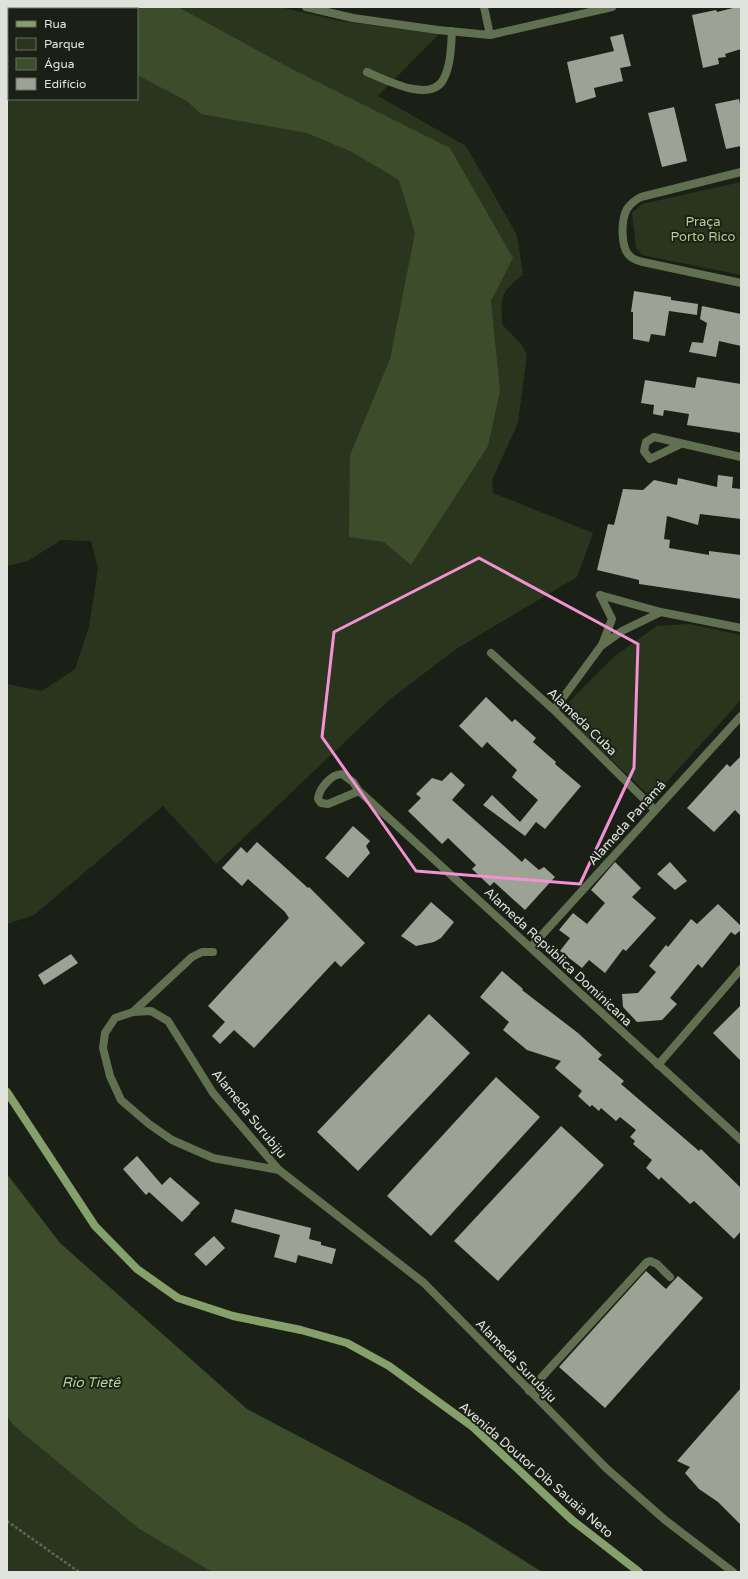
<svg xmlns="http://www.w3.org/2000/svg" width="748" height="1579" font-family="'Varela Round',sans-serif">
<style>
.green{fill:#2a351e;fill-rule:evenodd}
.water{fill:#3d4d2b}
.building{fill:#9ca395}
.lines{fill:none;stroke-linecap:round;stroke-linejoin:round}
.path{stroke:#60655c;stroke-width:2.5;stroke-dasharray:3 2;stroke-linecap:butt}
.lane{stroke:#607050;stroke-width:8}
.street{stroke:#607050;stroke-width:8}
.secondary{stroke:#86a06b;stroke-width:8}
.marked{fill:none;stroke:#f391d5;stroke-width:3;stroke-linejoin:round}
.labels{text-anchor:middle;dominant-baseline:central;stroke-width:4;stroke-linejoin:round;paint-order:stroke}
.park-label{font-size:13px;fill:#b3d194;stroke:#1b2016}
.street-label{font-size:13px;fill:#dfe3dc;stroke:#1b2016}
.water-label{font-size:14px;font-style:italic;fill:#b3d195;stroke:#1b2016}
</style>
<rect width="100%" height="100%" fill="#1b2016"/>
<path class="green" d="M7 7H280L340 21 439 34 378 96 466 146 517 235 523 275C500 293 501 295 502 324L521 344 527 354 518 423 492 480 493 493 593 533 577 577 456 649 388 701 216 864 163 806 34 915 7 924V684L42 691 75 669 89 627 98 568 91 541 61 540 28 561 7 566ZM9 9H137V99H9Z
M741 182V275L642 255 636 248 632 213 642 204Z
M690 624 741 635V700L652 798 568 719V703L615 656 657 626Z
M7 1416 13 1425 185 1556 212 1572H7Z"/>
<path class="water" d="M8 7H178L290 68 450 148 513 258 491 301 500 391 488 446 411 565 384 542 349 537 350 455 390 359 415 233 399 180 352 152 307 133 201 114 187 101 137 75V9H10Z
M7 1174 60 1243 247 1409 469 1526 542 1572H212L138 1528 13 1425 7 1416Z"/>
<path class="building" d="M737 7H741V49L725 54 726 57 718 58 719 64 703 68 692 15 716 10 717 12Z
M623 34 631 66 620 68 623 81 594 88 596 97 576 103 567 62 614 51 610 37Z
M739 99 741 109V146L726 149 715 104Z
M674 107 687 161 662 167 648 113Z
M634 291 671 297V300L698 304 697 315 669 311 665 336 651 334 649 342 633 339V312H631Z
M702 306 741 314V346L719 341 716 357 689 352 692 342 703 343 707 323 700 319Z
M697 377 741 384V433L687 425 689 414 664 410 663 416 653 414 654 405 641 403 645 380 695 388Z
M718 475 733 477 732 488 741 489V519L700 514 698 525 667 516 664 539 670 540 669 548 709 555V551L741 555V599L639 584V580L597 570 608 524 614 525 623 489 643 490 654 480 677 485 678 478 717 487Z
M486 697 512 722 515 719 536 738 533 742 556 762 555 764 581 786 545 829 536 822 525 836 483 805 492 795 520 822 538 800 512 777 517 770 487 742 482 748 459 726Z
M741 756V816L735 810 714 832 687 808 727 764 730 767Z
M451 772 465 785 452 800 522 862 525 858 539 870 544 867 555 877 525 910 494 882 490 886 472 869 476 865 448 838 442 844 408 811 421 798 416 794 432 778 442 781Z
M353 826 370 841 366 846 370 853 348 878 325 858Z
M257 842 308 888 309 887 365 943 341 967 335 961 254 1048 234 1030 220 1044 212 1036 225 1022 208 1006 289 918 285 912 248 879 242 886 222 868 241 847 247 853Z
M615 862 641 888 632 897 656 918 626 951 623 949 605 973 589 960 582 968 560 951 570 938 559 930 573 913 587 924 605 903 591 890Z
M670 862 687 881 675 890 657 874Z
M431 902 454 922 441 938 434 942 416 946 401 936Z
M718 904 741 926V930L735 935 731 932 702 968 698 964 670 998 677 1004 662 1020 637 1022 623 1007 622 994 638 993 656 972 649 966 666 945 668 947 691 919 697 924Z
M71 954 78 963 44 985 38 975Z
M502 971 523 989 522 990 578 1033 602 1055 598 1059 624 1081 621 1084 699 1151 701 1149 741 1188V1231L734 1239 694 1201 690 1204 661 1177 659 1180 646 1168 652 1160 633 1144 635 1141 630 1137 636 1130 620 1117 616 1121 601 1108 599 1111 592 1105 590 1107 578 1096 582 1091 555 1068 561 1061 527 1050 503 1030 509 1022 480 997Z
M741 1005V1061L713 1033Z
M429 1014 470 1053 358 1171 317 1132Z
M496 1077 540 1117 431 1236 387 1196Z
M561 1126 604 1165 498 1281 454 1241Z
M137 1156 162 1185 170 1177 200 1203 191 1212H190L191 1213 182 1222 149 1192 146 1195 123 1169Z
M235 1209 311 1228 309 1239 321 1242V1245L336 1249 332 1264 298 1255 296 1263 274 1257 280 1235 231 1222Z
M214 1236 225 1248 206 1266 194 1254Z
M646 1271 666 1289 678 1276 703 1298 605 1408 559 1367Z
M741 1388V1525L718 1502 699 1489 685 1473 690 1467 677 1461Z"/>
<g class="lines">
<path class="path" d="M7 1521 79 1572"/>
<path class="lane" d="M133 1012 192 957 202 952H213
M529 1391 647 1262 650 1261 657 1264 670 1277"/>
<path class="street" d="M306 7 353 18 438 30 490 35 612 7
M484 7 490 35
M367 72C386 80 430 103 443 80 451 66 451 46 452 31
M741 172 641 197C635 200 631 203 627 209 621 220 620 249 631 257 634 260 640 261 643 262L741 283
M681 444 650 459 644 451 646 442 654 437 741 457
M600 595 661 612 741 628
M600 595 612 619 602 645
M491 653 554 710 655 810
M554 710 601 646 622 631 661 612
M359 791 328 804 321 803 318 799C319 789 331 774 342 774L353 782 359 791 741 1140
M531 947 741 716
M658 1065 741 969
M279 1170 213 1158 172 1140 149 1124 121 1100 110 1076 103 1048 105 1033 115 1018 133 1012 151 1011 168 1021 213 1093 279 1170 424 1283 606 1468 665 1520 733 1572"/>
<path class="secondary" d="M7 1092 95 1226 137 1269 178 1298 233 1316 301 1330 347 1343 389 1366 473 1427 572 1520 639 1572"/>
</g>
<path class="marked" d="M479 558 638 644 634 768 580 884 416 871 322 737 334 632Z"/>
<g class="labels">
<g class="park-label">
<text x="703" y="222">Praça<tspan x="703" dy="15">Porto Rico</tspan></text>
</g>
<g class="street-label">
<text transform="translate(582 722) rotate(44)">Alameda Cuba</text>
<text transform="translate(627 823) rotate(-48)">Alameda Panamá</text>
<text transform="translate(558 957) rotate(43)">Alameda República Dominicana</text>
<text transform="translate(249 1114) rotate(51)">Alameda Surubiju</text>
<text transform="translate(516 1361) rotate(46)">Alameda Surubiju</text>
<text transform="translate(536 1470) rotate(41)">Avenida Doutor Dib Sauaia Neto</text>
</g>
<g class="water-label">
<text x="91" y="1382">Rio Tietê</text>
</g>
</g>
<rect width="748" height="1579" fill="none" stroke="#dfe3dc" stroke-width="16"/>
<rect x="8" y="8" width="130" height="92" fill="#1b2016" stroke="#696e65"/>
<rect x="16" y="21" width="20" height="6" fill="#86a06b" stroke="#696e65"/>
<text x="44" y="28" font-size="12" fill="#dfe3dc">Rua</text>
<rect x="16" y="38" width="20" height="12" fill="#2a351e" stroke="#696e65"/>
<text x="44" y="48" font-size="12" fill="#dfe3dc">Parque</text>
<rect x="16" y="58" width="20" height="12" fill="#3d4d2b" stroke="#696e65"/>
<text x="44" y="68" font-size="12" fill="#dfe3dc">Água</text>
<rect x="16" y="78" width="20" height="12" fill="#9ca395" stroke="#696e65"/>
<text x="44" y="88" font-size="12" fill="#dfe3dc">Edifício</text>
</svg>
